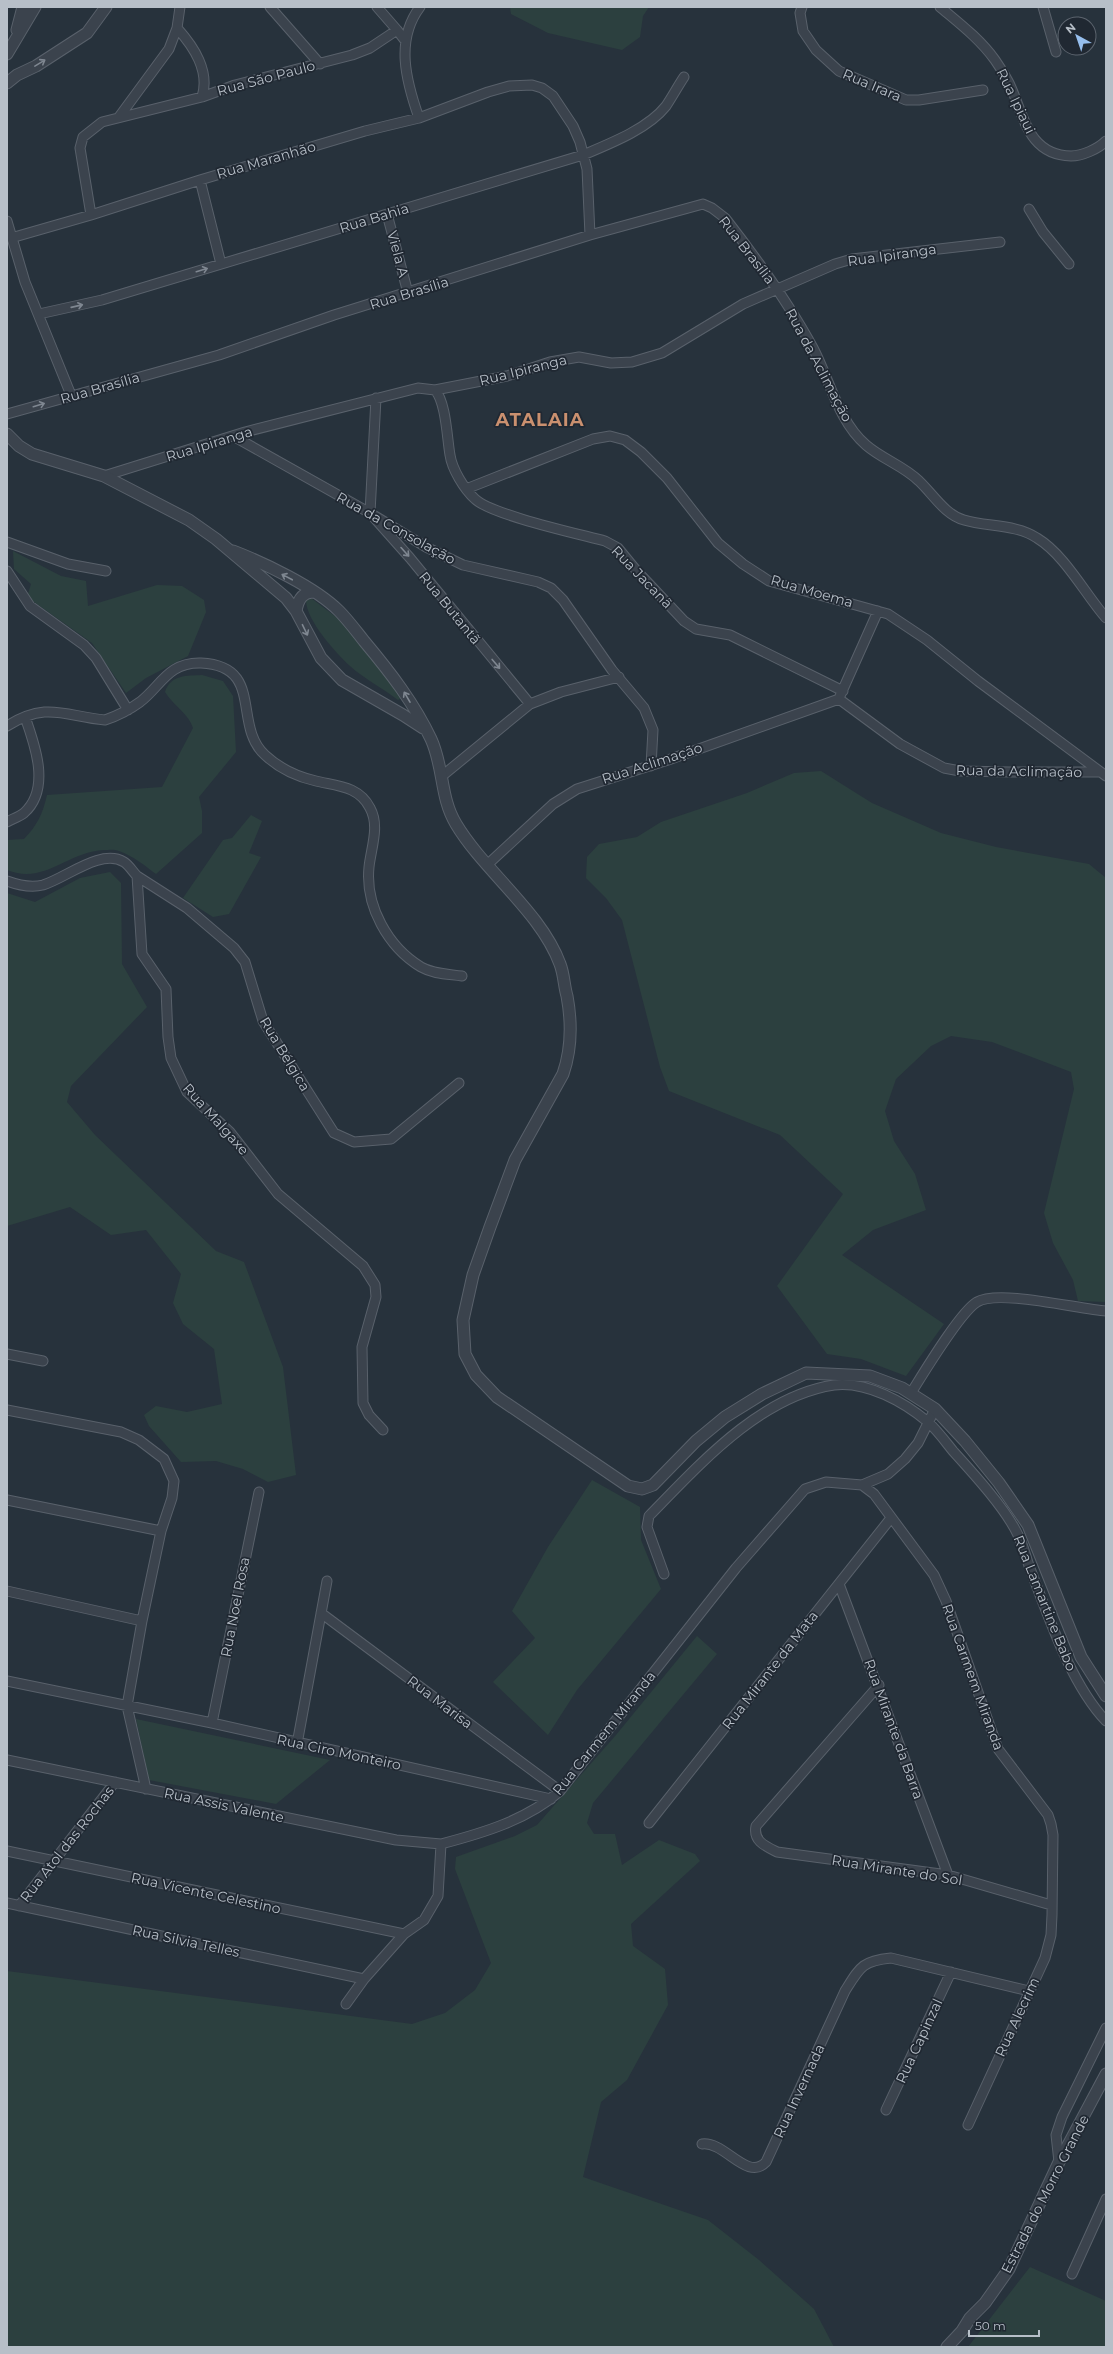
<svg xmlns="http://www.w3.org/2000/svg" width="1113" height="2354" font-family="Montserrat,sans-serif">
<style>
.green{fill:#2c403f}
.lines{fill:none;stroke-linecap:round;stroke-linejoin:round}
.minor-casing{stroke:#59616b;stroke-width:11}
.tertiary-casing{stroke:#59616b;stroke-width:13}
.minor{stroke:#3b434d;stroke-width:9}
.tertiary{stroke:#3b434d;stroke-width:11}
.oneway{stroke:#7f8791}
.labels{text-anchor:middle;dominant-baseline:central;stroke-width:3.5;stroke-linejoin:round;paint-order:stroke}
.street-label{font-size:14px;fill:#b7bfc8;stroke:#202832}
.district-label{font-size:18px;font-weight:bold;letter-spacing:1px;fill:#ca906f;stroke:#202832}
</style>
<rect width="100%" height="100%" fill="#27323c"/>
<path class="green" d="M510 7H649L643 16 640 37 622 50 548 33 511 14Z
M13 551 61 576 86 581 88 606 157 585 182 586 204 600 206 612 188 656 146 678 126 693 92 643 27 597 31 584 14 569Z
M311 598 340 620 403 697 398 700C383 688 364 679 350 666 335 652 307 621 306 601Z
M202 675 223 681 233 696 236 752 199 797 202 811V833L156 874C144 865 133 856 119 851 115 849 108 850 104 850 66 852 45 885 7 870V840L24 839C37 826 43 813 47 795L162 787 193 728C189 714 173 705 165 692 171 674 187 676 202 675Z
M821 771 872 803 941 833 996 847 1089 864 1106 878V1302L1078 1301 1073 1280 1053 1243 1044 1213 1074 1089 1071 1072 992 1042 951 1036 931 1046 896 1079 885 1111 894 1141 915 1174 926 1210 873 1230 842 1255 944 1324 906 1376 861 1359 827 1354 777 1286 843 1194 780 1135 669 1091 660 1067 622 920 606 898 586 878 587 857 599 844 637 837 661 822 747 793 794 773Z
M251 815 262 821 249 853 261 857 229 914 213 917 183 898 223 840 232 838Z
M110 872 121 883 122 964 147 1007 71 1086 67 1102 95 1135 216 1251 244 1262 283 1367 296 1475 268 1482 243 1469 216 1461 181 1462 149 1426 144 1415 156 1406 187 1412 222 1404 214 1349 183 1324 173 1303 181 1274 146 1230 111 1235 70 1207 7 1226V893L35 902 80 878Z
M592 1480 640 1507 641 1540 661 1589 577 1690 548 1735 493 1682 535 1638 512 1611 548 1547Z
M697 1636 717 1654 593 1803 587 1823 594 1834H615L622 1865 659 1840 695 1854 700 1861 631 1924 633 1946 665 1969 668 2005 627 2080 601 2102 583 2177 708 2220 759 2260 814 2309 834 2347H7V1971L412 2024 445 2013 475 1990 491 1963 455 1869 456 1857 515 1836 537 1825 616 1735Z
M136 1719 330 1760 276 1804 149 1780Z
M1030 2267 1106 2301V2347H968Z"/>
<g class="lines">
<defs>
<path id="minor" d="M270 7 320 64
M377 7 397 30
M802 7 800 13 803 31 816 50 839 71 906 100H919L983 90
M940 7C959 23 980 39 995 60 1000 67 1005 75 1009 83 1024 114 1027 155 1071 156 1082 156 1098 149 1106 141
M1043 7 1056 52
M177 28C194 47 210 71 202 97
M119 117 169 49 177 28 180 7
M419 118C406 81 395 40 420 7
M200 180 221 264
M1029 209 1043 232 1069 264
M387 214 408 293
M91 215 80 148 83 137 102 122 202 97 235 85 352 55 370 48 397 30 404 39
M7 221 25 282 71 395
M11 238 91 215 200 180 365 131 419 118 488 92 509 86 532 85 542 88 553 96 573 126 580 142 587 169 590 235
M39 314 102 300 583 155C609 144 648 129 666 106 672 97 678 86 684 77
M435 390C446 402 447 438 450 455 452 469 464 489 475 499 492 515 579 534 605 541L618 548 636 570 684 621 696 629 730 635 843 691
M376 398 370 513 410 558 530 704
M7 414 219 355 334 315 590 235 703 204 712 208 725 218C757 259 788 302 813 348 830 380 838 421 866 445 882 459 904 466 919 481 933 494 945 515 964 520 987 527 1016 524 1037 538 1065 555 1085 594 1106 618
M233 436 370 513 426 547 463 565 538 582 551 588 563 600 612 670 644 708 653 730 651 766
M104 476 245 432 418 388 435 390 507 376 550 362 579 357 611 363 632 362 662 353 743 304 835 264 852 259 1000 242
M466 489 593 439 610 436 625 440 641 452 667 478 718 543 743 564 769 581 888 614 927 640 978 681 1106 776
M7 542 68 564 106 571
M7 571 30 606 84 645 96 658 128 710
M840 696 878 611
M839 699 900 744 944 768 960 771 1010 772H1100
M7 726C47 701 64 716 105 720 117 716 129 710 140 702 161 686 168 662 201 663 265 666 232 725 265 755 279 768 298 777 316 781 337 786 359 786 370 808 380 826 371 848 369 867 365 906 388 947 421 967 433 974 448 974 462 976
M442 776 530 704 561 692 619 677
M7 822C12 819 19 817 24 813 51 789 35 745 25 717
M487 865 553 804 577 789 668 760 839 699
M137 876 187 908 234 948 245 962 263 1021 334 1133 354 1142 391 1139 459 1083
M7 881C18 885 31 888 43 885 66 878 101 848 124 862 129 865 133 872 137 876L142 954 166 989 168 1037 171 1058 187 1092 230 1132 278 1194 363 1266 375 1285 376 1297 362 1347 363 1403 369 1415 383 1430
M7 1354 43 1361
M911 1393C923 1374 960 1312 977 1302 998 1289 1078 1309 1106 1311
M7 1410 121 1432 139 1440 164 1459 174 1481 172 1498 161 1531 142 1621 127 1706 146 1789
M862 1485 874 1494 934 1575 946 1601 998 1749 1048 1815 1051 1824 1053 1835 1052 1915 1051 1935 1045 1958 968 2125
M7 1500 161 1531
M664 1574 647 1527 649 1516C699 1465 760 1396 834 1385 867 1381 904 1402 928 1422 937 1430 945 1441 953 1451 973 1473 1006 1509 1018 1535 1024 1546 1026 1559 1031 1571 1049 1618 1071 1684 1106 1721
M839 1584 948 1875
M7 1591 142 1621
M321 1613 560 1791
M7 1681 212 1723 551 1799
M879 1685 756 1826C753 1841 765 1846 777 1852L948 1875 1051 1905
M212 1723 259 1492
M297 1744 327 1581
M7 1760 396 1840 441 1844
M649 1823 891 1518
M7 1851 404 1934
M7 1903 364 1979
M19 1906 115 1782
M346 2004 364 1979 404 1934 424 1920 438 1896 441 1844C483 1833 527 1820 560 1791L736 1568 805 1489 826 1482 862 1485 888 1474 905 1459 918 1443 935 1409
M886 2110 951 1972
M702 2144C725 2141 747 2182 766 2162L845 1991C860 1967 862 1961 891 1958L1029 1991
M1059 2162 1056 2135 1062 2117 1106 2028
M1072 2274 1106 2199"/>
<path id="tertiary" d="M17 30 23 7
M7 54 35 7
M7 83 17 75 36 66 87 33 106 7
M7 434 19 446 32 454 104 476 189 520 216 539 286 598 296 611 321 658 342 680 403 715 423 728
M233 551C264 563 315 587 339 611 348 620 356 631 364 641 390 672 414 703 431 739 444 767 440 798 456 824 484 871 541 912 560 964 564 974 564 986 567 996 572 1023 572 1048 563 1074L515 1160 490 1227 473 1275 463 1320 465 1354 476 1375 497 1397 628 1486 642 1489 653 1485 696 1441 725 1417 762 1394 806 1373 870 1376 902 1388 935 1409 965 1441 999 1483 1028 1525 1081 1657 1106 1696
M296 611C298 600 302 592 314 592
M947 2347 962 2331 970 2318 985 2303 1009 2269 1059 2162 1106 2074"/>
</defs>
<use href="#minor" class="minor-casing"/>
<use href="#tertiary" class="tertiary-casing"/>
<use href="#minor" class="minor"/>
<use href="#tertiary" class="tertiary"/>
</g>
<defs><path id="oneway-shaft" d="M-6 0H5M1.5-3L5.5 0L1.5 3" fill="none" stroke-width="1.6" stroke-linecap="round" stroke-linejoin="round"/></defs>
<g class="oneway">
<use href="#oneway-shaft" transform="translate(40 63) rotate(-31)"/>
<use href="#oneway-shaft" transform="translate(202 270) rotate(-17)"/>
<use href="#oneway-shaft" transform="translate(77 306) rotate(-13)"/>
<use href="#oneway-shaft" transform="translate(39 405) rotate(-17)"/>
<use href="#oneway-shaft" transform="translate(405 552) rotate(48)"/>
<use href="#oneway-shaft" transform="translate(287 577) rotate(-152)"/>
<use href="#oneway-shaft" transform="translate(305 630) rotate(64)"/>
<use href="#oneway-shaft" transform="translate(496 664) rotate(50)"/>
<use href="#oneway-shaft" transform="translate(407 697) rotate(-120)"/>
</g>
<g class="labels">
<g class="street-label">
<text transform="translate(266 78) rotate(-15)">Rua São Paulo</text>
<text transform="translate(872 85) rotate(23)">Rua Irara</text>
<text transform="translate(1016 101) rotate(64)">Rua Ipiaui</text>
<text transform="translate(266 160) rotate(-16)">Rua Maranhão</text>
<text transform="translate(374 218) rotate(-17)">Rua Bahia</text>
<text transform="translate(747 250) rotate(52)">Rua Brasília</text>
<text transform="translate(398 254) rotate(75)">Viela A</text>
<text transform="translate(892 255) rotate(-8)">Rua Ipiranga</text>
<text transform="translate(409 293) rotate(-17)">Rua Brasília</text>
<text transform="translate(819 365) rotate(62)">Rua da Aclimação</text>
<text transform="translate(523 370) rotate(-14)">Rua Ipiranga</text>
<text transform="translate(100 388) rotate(-16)">Rua Brasília</text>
<text transform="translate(209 444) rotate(-17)">Rua Ipiranga</text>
<text transform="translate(396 528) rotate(29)">Rua da Consolação</text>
<text transform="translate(642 577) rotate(46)">Rua Jacanã</text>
<text transform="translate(812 591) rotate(16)">Rua Moema</text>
<text transform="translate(450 608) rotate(51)">Rua Butantã</text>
<text transform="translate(652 763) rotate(-18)">Rua Aclimação</text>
<text transform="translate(1019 771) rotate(1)">Rua da Aclimação</text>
<text transform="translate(285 1054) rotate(59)">Rua Bélgica</text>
<text transform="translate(216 1119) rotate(48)">Rua Malgaxe</text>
<text transform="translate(1045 1603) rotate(68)">Rua Lamartine Babo</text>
<text transform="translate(235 1607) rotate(-79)">Rua Noel Rosa</text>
<text transform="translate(770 1670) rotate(-52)">Rua Mirante da Mata</text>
<text transform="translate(973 1677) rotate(70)">Rua Carmem Miranda</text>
<text transform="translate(440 1702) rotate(37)">Rua Marisa</text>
<text transform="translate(894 1729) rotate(70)">Rua Mirante da Barra</text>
<text transform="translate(604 1733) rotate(-51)">Rua Carmem Miranda</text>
<text transform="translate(339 1752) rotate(12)">Rua Ciro Monteiro</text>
<text transform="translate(224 1805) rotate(12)">Rua Assis Valente</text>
<text transform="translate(67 1844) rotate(-52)">Rua Atol das Rochas</text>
<text transform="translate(897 1870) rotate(9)">Rua Mirante do Sol</text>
<text transform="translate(206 1893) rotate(12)">Rua Vicente Celestino</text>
<text transform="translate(186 1941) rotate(12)">Rua Silvia Telles</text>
<text transform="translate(1017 2017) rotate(-65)">Rua Alecrim</text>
<text transform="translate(919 2041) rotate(-65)">Rua Capinzal</text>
<text transform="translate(799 2091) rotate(-65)">Rua Invernada</text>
<text transform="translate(1045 2194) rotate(-63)">Estrada do Morro Grande</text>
</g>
<g class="district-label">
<text x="540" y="420">ATALAIA</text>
</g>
</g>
<rect width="1113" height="2354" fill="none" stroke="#b7bfc8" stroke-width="16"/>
<g transform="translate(1077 36) rotate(320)"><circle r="19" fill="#202832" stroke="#5c646e"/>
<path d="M0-3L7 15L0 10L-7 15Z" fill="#96beed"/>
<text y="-6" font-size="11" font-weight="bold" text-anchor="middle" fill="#b7bfc8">N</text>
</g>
<path d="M969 2330v6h70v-6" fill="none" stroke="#b7bfc8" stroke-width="2"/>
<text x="975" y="2330" font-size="12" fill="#b7bfc8" stroke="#202832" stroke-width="3" paint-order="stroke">50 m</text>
</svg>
